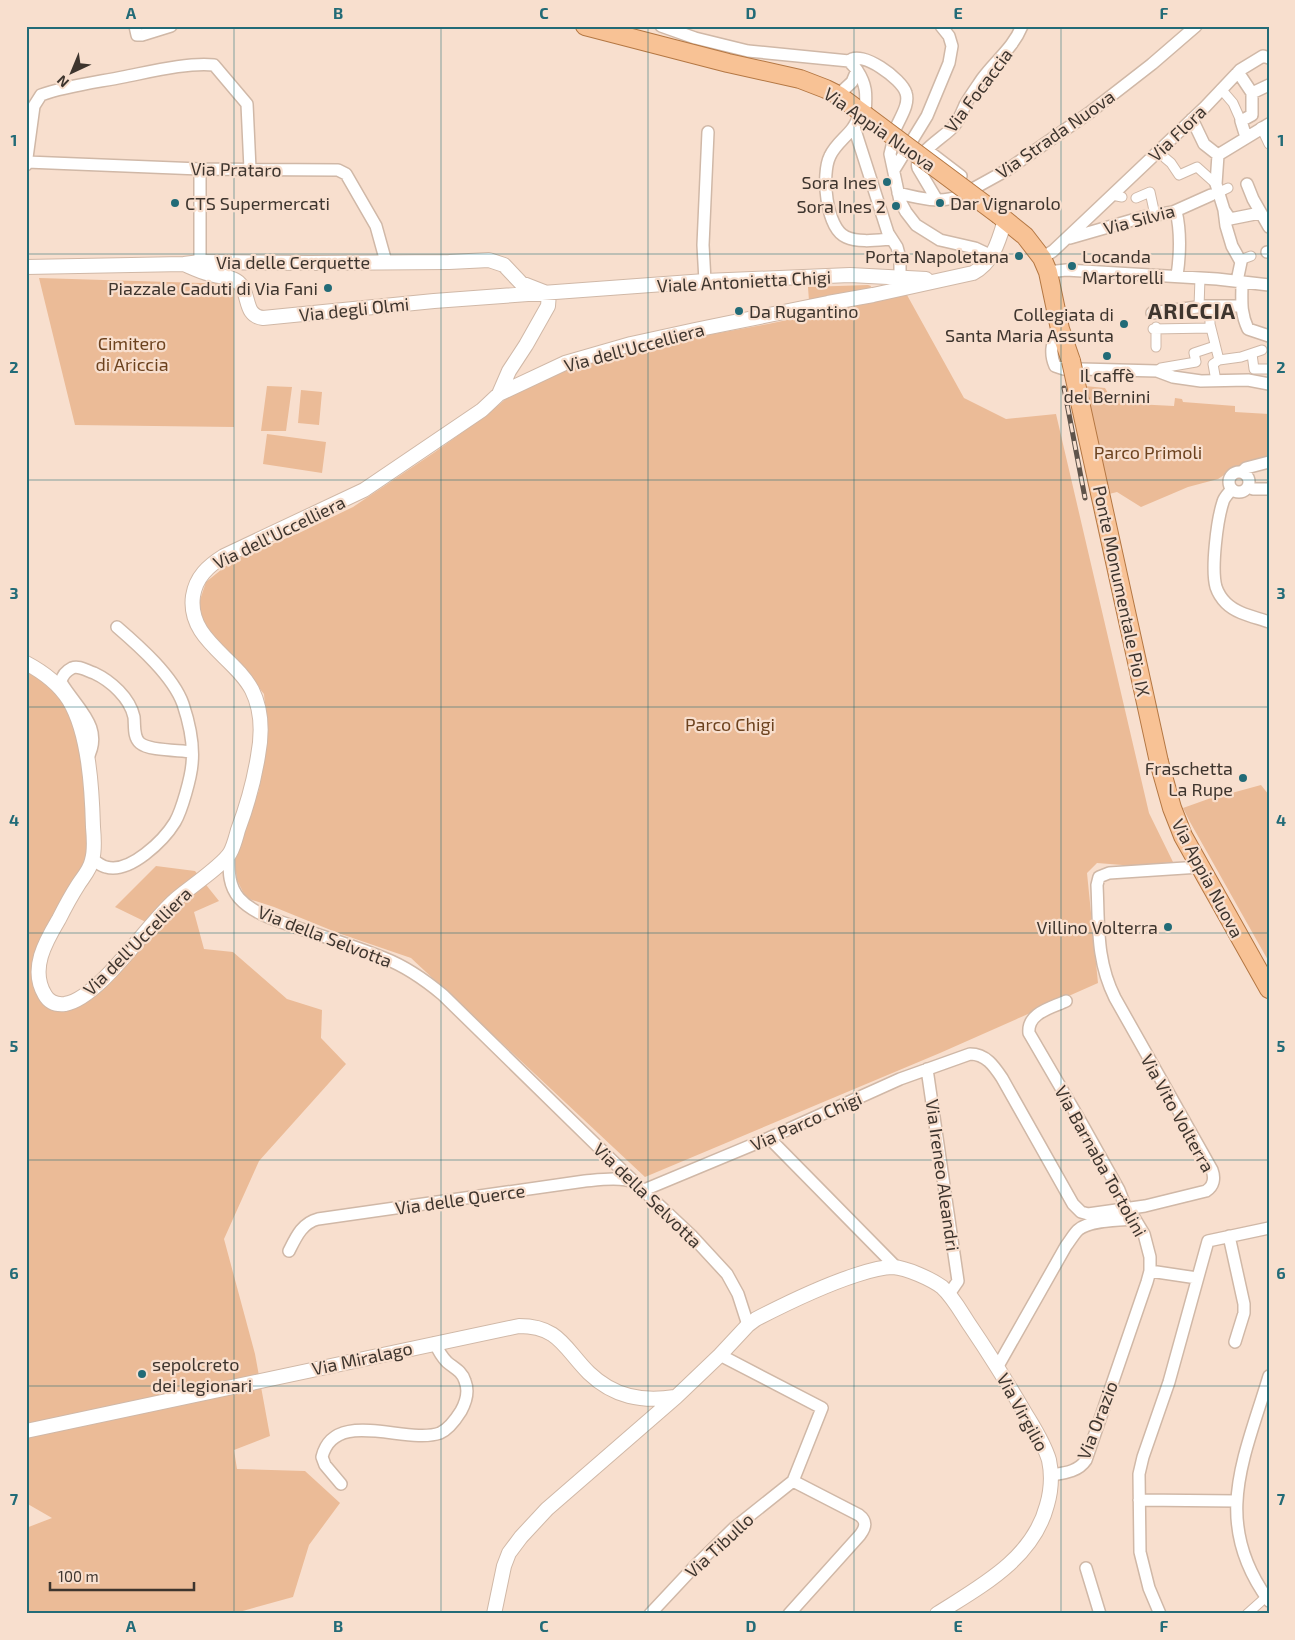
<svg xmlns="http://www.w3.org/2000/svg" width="1295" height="1640" font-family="'Exo 2',sans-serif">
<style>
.green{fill:#ebbb97}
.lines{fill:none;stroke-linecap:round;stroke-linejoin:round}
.pedestrian-casing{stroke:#d0b8a7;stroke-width:11}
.minor-casing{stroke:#d0b8a7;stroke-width:14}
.tertiary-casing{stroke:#d0b8a7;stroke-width:16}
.primary-casing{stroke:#b47743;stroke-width:20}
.pedestrian{stroke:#fff;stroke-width:9}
.minor{stroke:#fff;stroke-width:11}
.tertiary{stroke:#fff;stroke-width:14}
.primary{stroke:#f8c295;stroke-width:18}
.rail-casing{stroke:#5f544b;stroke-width:5}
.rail{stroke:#f8dfce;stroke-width:3;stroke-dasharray:9;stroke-linecap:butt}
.primary-bridge-casing{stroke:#b47743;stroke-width:20;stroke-linecap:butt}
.primary-bridge{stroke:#f8c295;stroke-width:18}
.grid{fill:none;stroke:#226b77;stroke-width:1;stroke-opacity:0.55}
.poi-dot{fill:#226b77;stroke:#f8dfce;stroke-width:2}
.labels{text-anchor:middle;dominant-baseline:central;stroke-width:4.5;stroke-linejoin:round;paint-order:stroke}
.street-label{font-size:18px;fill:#3e352e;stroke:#f8dfce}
.poi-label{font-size:18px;fill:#3e352e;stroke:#f8dfce;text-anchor:end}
.park-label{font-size:18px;fill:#6c421e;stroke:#f8dfce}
.district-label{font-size:22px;font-weight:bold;letter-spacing:1px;fill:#3e352e;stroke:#f8dfce}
.neatline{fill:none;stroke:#226b77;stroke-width:2}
.grid-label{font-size:16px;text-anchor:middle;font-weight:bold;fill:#226b77}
</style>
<rect width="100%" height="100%" fill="#f8dfce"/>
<path class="green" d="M39 278 234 284V427L75 425Z
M868 285 871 286 870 289 809 301 808 287Z
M907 295 964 398 1006 419 1056 414 1149 813 1173 862 1135 866 1097 863 1087 873 1098 983 940 1053 645 1177 411 958 338 933 274 907 246 898 237 880 234 856 259 790 267 733 264 694 241 666 213 639 197 609 206 582 232 561 299 533 353 507 435 452 489 413 507 398 571 367 674 341 768 324Z
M267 386 292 387 286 431H261Z
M1085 386 1105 388 1111 398 1129 400 1135 404 1174 406 1175 398 1182 399 1183 402 1235 406V412L1269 414V460L1233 469 1218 479 1188 487 1141 507 1117 492 1109 494Z
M301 390 322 392 319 425 298 423Z
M267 434 326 442 322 473 263 464Z
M26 663 74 710 94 851 43 948V992L67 1004 152 925 115 907 156 866 195 871 219 901 194 912 204 949 233 952 287 999 322 1010 321 1038 346 1064 259 1161 224 1239 255 1354 270 1436 234 1450 237 1469 305 1471 340 1503 309 1545 293 1597 232 1614H26V1528L52 1518 26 1503Z
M1261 785 1269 795V962L1190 822 1183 808 1225 793 1228 794Z"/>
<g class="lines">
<defs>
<path id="pedestrian" d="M1221 89 1233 103 1241 121
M1261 127 1269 144
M1158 152 1171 163 1179 175 1197 167 1216 184
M1112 195 1122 197
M1213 195 1228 188
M1136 198 1150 192 1155 215
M1240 260 1251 256
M1199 307 1200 278
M1210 307V324L1219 360 1213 364 1216 381
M1156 327V347
M1153 329 1211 328
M1252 354 1254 369H1269
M1219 360 1241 357 1262 350
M1157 371 1161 368 1196 362 1194 353 1215 346
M1247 1614 1266 1597"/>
<path id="minor" d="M135 26 137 35H142L171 26
M661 26 695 38 748 51 849 61 857 70
M849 61C861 49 902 79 906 93 910 105 899 119 895 130
M1238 72 1252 93 1269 85
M838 95 852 82 857 70C868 87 866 96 865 115
M861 113C858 118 856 124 852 129 845 138 835 145 830 156 821 174 826 228 846 237 859 243 878 240 891 239
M1192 119 1204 144 1218 155
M854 127 888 233 897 247 900 258V277
M1246 137 1241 121 1252 115V93
M892 146 890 154 900 201 906 212 916 225 940 240 975 248 992 256
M927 150 961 176
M27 162 200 169 338 170 346 174 376 226 386 262
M26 165 34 106 41 95C65 86 98 82 123 77 149 72 189 62 214 65L247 104 250 169
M200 169V262
M894 170 927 116 949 63 952 46 949 36 941 26
M1247 184 1253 199 1269 227
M898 193C918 198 940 204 960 196L1007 170 1089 113 1152 64 1196 26
M937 200 918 168C913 154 946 136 954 126 959 120 962 112 965 105 970 96 976 88 982 79 996 60 1013 48 1022 26
M1224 210 1230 219 1260 213
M1176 211C1181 232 1180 255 1177 276
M1070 238 1143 217 1173 212 1211 195
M1267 252H1269
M1042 258 1053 251 1089 217 1205 107 1240 70 1263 56 1269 58
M1048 272 1066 270 1217 279 1269 285
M705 281 703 245 708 132
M1237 281 1241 262 1232 246 1226 226 1224 210 1216 184 1218 155 1269 124
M1242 282C1242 300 1240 312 1248 329L1269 336
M1152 313 1205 306H1241
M1060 329C1052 341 1049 352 1055 366L1064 369
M1081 369 1157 371 1173 377 1201 381 1248 380 1269 384
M1229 482a10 10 0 1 1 20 0a10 10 0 1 1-20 0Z
M1242 472 1246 468 1269 462
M1248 487 1253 489H1269
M1232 489C1229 493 1224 497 1223 502 1217 520 1211 569 1216 587 1218 593 1222 599 1226 603 1237 614 1255 617 1269 622
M87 759C105 727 76 708 61 682 62 676 66 671 72 668 79 665 87 671 94 673 111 681 130 698 134 717 135 726 133 737 140 743 149 751 179 750 192 752
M229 854C229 870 228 885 239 898 254 915 280 921 301 929 328 938 357 947 384 958 407 967 424 979 443 995L627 1175 691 1235 727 1274 738 1294 748 1325
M93 860C97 862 101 866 106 867 130 874 164 840 175 822 182 810 191 777 192 764 194 745 189 722 183 704 173 676 139 646 117 627
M927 1069 958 1281 949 1294
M769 1138 896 1267
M644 1190 769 1138 900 1079 970 1054C986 1054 994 1066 1002 1078L1073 1204 1081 1212 1088 1214 1145 1206 1206 1191C1214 1186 1215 1178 1212 1170L1115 998C1096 960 1099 926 1097 885L1099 877 1109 873 1200 867
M1229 1236 1244 1304V1313L1235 1342
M289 1251C296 1237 302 1223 318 1219L585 1181C597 1180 624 1176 634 1183
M1150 1271 1197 1278
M720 1355 822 1408 793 1481
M998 1366 1066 1246C1070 1241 1073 1235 1078 1230 1089 1220 1120 1220 1135 1219
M1269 1376C1244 1459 1211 1522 1269 1601
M1051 1475C1064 1473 1078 1472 1086 1460L1147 1282 1150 1271V1257L1144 1234 1135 1219 1126 1208 1119 1190 1082 1124 1029 1033C1027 1013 1051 1008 1066 1001
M341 1484 325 1465 322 1457C334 1407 406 1445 440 1433 449 1429 456 1419 461 1411 466 1402 469 1391 465 1381 462 1371 454 1368 447 1362 441 1356 438 1350 435 1343
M1139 1500 1236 1501
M1086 1568 1100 1614
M650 1614 694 1567 734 1528 793 1481
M789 1614 860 1535C866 1527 867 1521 859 1515L793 1481
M1160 1614 1149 1588 1140 1552 1139 1474 1143 1457 1169 1382 1208 1241 1269 1228"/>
<path id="tertiary" d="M184 264C193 268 201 272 210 274 220 277 233 276 240 284 250 295 244 316 263 318L434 301 705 281 850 275 926 279
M26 267 184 264 200 262 310 263 449 262 489 260 504 265 521 283 544 292
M499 394 509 371 526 345 548 306 549 293
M26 663C43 672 59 684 69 700 89 733 92 790 93 827 94 838 95 850 92 860 90 870 83 877 78 885 71 896 65 907 59 919 46 941 29 969 45 995 49 1002 56 1005 65 1004 100 998 147 924 175 900 189 888 222 866 230 853 234 846 236 837 238 830 247 806 254 781 258 756 262 735 262 710 252 690 235 657 187 639 193 596 196 577 208 566 224 556L364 490 482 410 499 394 565 363 631 344 695 330 828 303 873 295 973 273C993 263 999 240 1005 220
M26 1431 519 1326C559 1326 564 1348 589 1373 614 1397 642 1402 675 1397
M494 1614 504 1566 509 1553 521 1537 547 1509 676 1397 720 1355 748 1325 756 1319C789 1302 822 1286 856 1275 868 1271 881 1267 893 1267 907 1268 931 1279 942 1287 954 1298 962 1314 971 1327 990 1355 1008 1384 1025 1413 1034 1428 1044 1443 1049 1460 1052 1474 1051 1491 1047 1505 1033 1559 981 1586 937 1614"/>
<path id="primary" d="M585 26 728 63 800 79 826 89 838 95 865 115
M999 215 1025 236 1042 258 1048 272 1060 329 1071 361
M1159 762 1172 808 1183 836 1269 989"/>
</defs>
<use href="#pedestrian" class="pedestrian-casing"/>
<use href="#minor" class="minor-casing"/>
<use href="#tertiary" class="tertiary-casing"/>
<use href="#primary" class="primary-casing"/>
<use href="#pedestrian" class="pedestrian"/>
<use href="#minor" class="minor"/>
<use href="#tertiary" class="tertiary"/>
<use href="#primary" class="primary"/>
<defs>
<path id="rail" d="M1064 388 1085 498"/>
</defs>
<use href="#rail" class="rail-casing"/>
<use href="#rail" class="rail"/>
<defs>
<path id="primary-bridge" d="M865 115 999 215
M1071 361 1159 762"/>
</defs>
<use href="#primary-bridge" class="primary-bridge-casing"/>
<use href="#primary-bridge" class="primary-bridge"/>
</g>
<path class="grid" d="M234 26V1614M441 26V1614M648 26V1614M854 26V1614M1061 26V1614M26 254H1269M26 480H1269M26 707H1269M26 933H1269M26 1160H1269M26 1386H1269"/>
<g class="poi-dot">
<circle cx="887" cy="182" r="5"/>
<circle cx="175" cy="203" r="5"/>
<circle cx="940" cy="203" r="5"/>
<circle cx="896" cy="206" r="5"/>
<circle cx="1019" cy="256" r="5"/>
<circle cx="1072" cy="266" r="5"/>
<circle cx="328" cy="288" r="5"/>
<circle cx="739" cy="311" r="5"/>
<circle cx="1124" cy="324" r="5"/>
<circle cx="1107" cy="356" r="5"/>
<circle cx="1243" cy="778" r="5"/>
<circle cx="1168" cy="927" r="5"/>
<circle cx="142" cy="1374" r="5"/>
</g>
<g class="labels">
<g class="street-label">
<text transform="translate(978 90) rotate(-53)">Via Focaccia</text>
<text transform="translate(880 129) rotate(35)">Via Appia Nuova</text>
<text transform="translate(1177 133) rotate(-44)">Via Flora</text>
<text transform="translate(1055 134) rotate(-35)">Via Strada Nuova</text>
<text transform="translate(236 169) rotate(1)">Via Prataro</text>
<text transform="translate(1139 219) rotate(-15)">Via Silvia</text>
<text x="293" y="262">Via delle Cerquette</text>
<text transform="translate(744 281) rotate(-3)">Viale Antonietta Chigi</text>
<text transform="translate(354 309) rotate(-6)">Via degli Olmi</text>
<text transform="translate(634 347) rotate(-15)">Via dell'Uccelliera</text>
<text transform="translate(279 532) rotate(-26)">Via dell'Uccelliera</text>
<text transform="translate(1122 591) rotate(78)">Ponte Monumentale Pio IX</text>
<text transform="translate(1208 878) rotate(62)">Via Appia Nuova</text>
<text transform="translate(325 936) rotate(21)">Via della Selvotta</text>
<text transform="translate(137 941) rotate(-45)">Via dell'Uccelliera</text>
<text transform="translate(1178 1113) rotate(61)">Via Vito Volterra</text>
<text transform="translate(806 1121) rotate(-24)">Via Parco Chigi</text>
<text transform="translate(1101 1161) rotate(61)">Via Barnaba Tortolini</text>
<text transform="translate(943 1175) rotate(82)">Via Ireneo Aleandri</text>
<text transform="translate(648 1195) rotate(44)">Via della Selvotta</text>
<text transform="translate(460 1199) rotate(-8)">Via delle Querce</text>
<text transform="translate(362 1358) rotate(-12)">Via Miralago</text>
<text transform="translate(1023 1412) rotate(61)">Via Virgilio</text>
<text transform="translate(1097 1420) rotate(-69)">Via Orazio</text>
<text transform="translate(719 1545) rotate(-43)">Via Tibullo</text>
</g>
<g class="poi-label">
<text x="877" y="182">Sora Ines</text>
<text x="185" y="203" text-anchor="start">CTS Supermercati</text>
<text x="950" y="203" text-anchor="start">Dar Vignarolo</text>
<text x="886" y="206">Sora Ines 2</text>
<text x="1009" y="256">Porta Napoletana</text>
<text x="1082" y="256" text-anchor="start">Locanda<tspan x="1082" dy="21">Martorelli</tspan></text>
<text x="318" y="288">Piazzale Caduti di Via Fani</text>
<text x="749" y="311" text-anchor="start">Da Rugantino</text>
<text x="1114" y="314">Collegiata di<tspan x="1114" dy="21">Santa Maria Assunta</tspan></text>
<text x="1107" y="375" text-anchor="middle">Il caffè<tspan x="1107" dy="21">del Bernini</tspan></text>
<text x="1233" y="768">Fraschetta<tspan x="1233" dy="21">La Rupe</tspan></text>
<text x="1158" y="927">Villino Volterra</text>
<text x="152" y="1364" text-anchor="start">sepolcreto<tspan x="152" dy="21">dei legionari</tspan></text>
</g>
<g class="park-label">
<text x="132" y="343">Cimitero<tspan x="132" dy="21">di Ariccia</tspan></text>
<text x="1148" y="452">Parco Primoli</text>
<text x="730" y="724">Parco Chigi</text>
</g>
<g class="district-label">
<text x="1192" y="310">ARICCIA</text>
</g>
</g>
<rect width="1295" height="1640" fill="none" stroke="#f8dfce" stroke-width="55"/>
<g transform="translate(72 72) rotate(224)" stroke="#f8dfce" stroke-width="4" paint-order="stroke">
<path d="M0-4L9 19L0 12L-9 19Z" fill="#3e352e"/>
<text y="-8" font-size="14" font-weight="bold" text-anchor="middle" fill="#3e352e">N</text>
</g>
<path d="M50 1582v8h144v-8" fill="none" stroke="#3e352e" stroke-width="2.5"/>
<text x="58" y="1582" font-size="15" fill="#3e352e" stroke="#f8dfce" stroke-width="4" paint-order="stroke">100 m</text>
<rect x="28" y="28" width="1240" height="1584" class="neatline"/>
<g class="grid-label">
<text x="131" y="19">A</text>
<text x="338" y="19">B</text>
<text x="544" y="19">C</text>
<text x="751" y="19">D</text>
<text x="958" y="19">E</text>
<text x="1164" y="19">F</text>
<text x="14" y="146">1</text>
<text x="1281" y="146">1</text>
<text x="14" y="373">2</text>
<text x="1281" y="373">2</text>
<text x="14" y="599">3</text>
<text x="1281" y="599">3</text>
<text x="14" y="826">4</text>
<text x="1281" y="826">4</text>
<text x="14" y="1052">5</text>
<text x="1281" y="1052">5</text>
<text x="14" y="1279">6</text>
<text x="1281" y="1279">6</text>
<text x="14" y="1505">7</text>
<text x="1281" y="1505">7</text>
<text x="131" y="1632">A</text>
<text x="338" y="1632">B</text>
<text x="544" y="1632">C</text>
<text x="751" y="1632">D</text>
<text x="958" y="1632">E</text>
<text x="1164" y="1632">F</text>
</g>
</svg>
